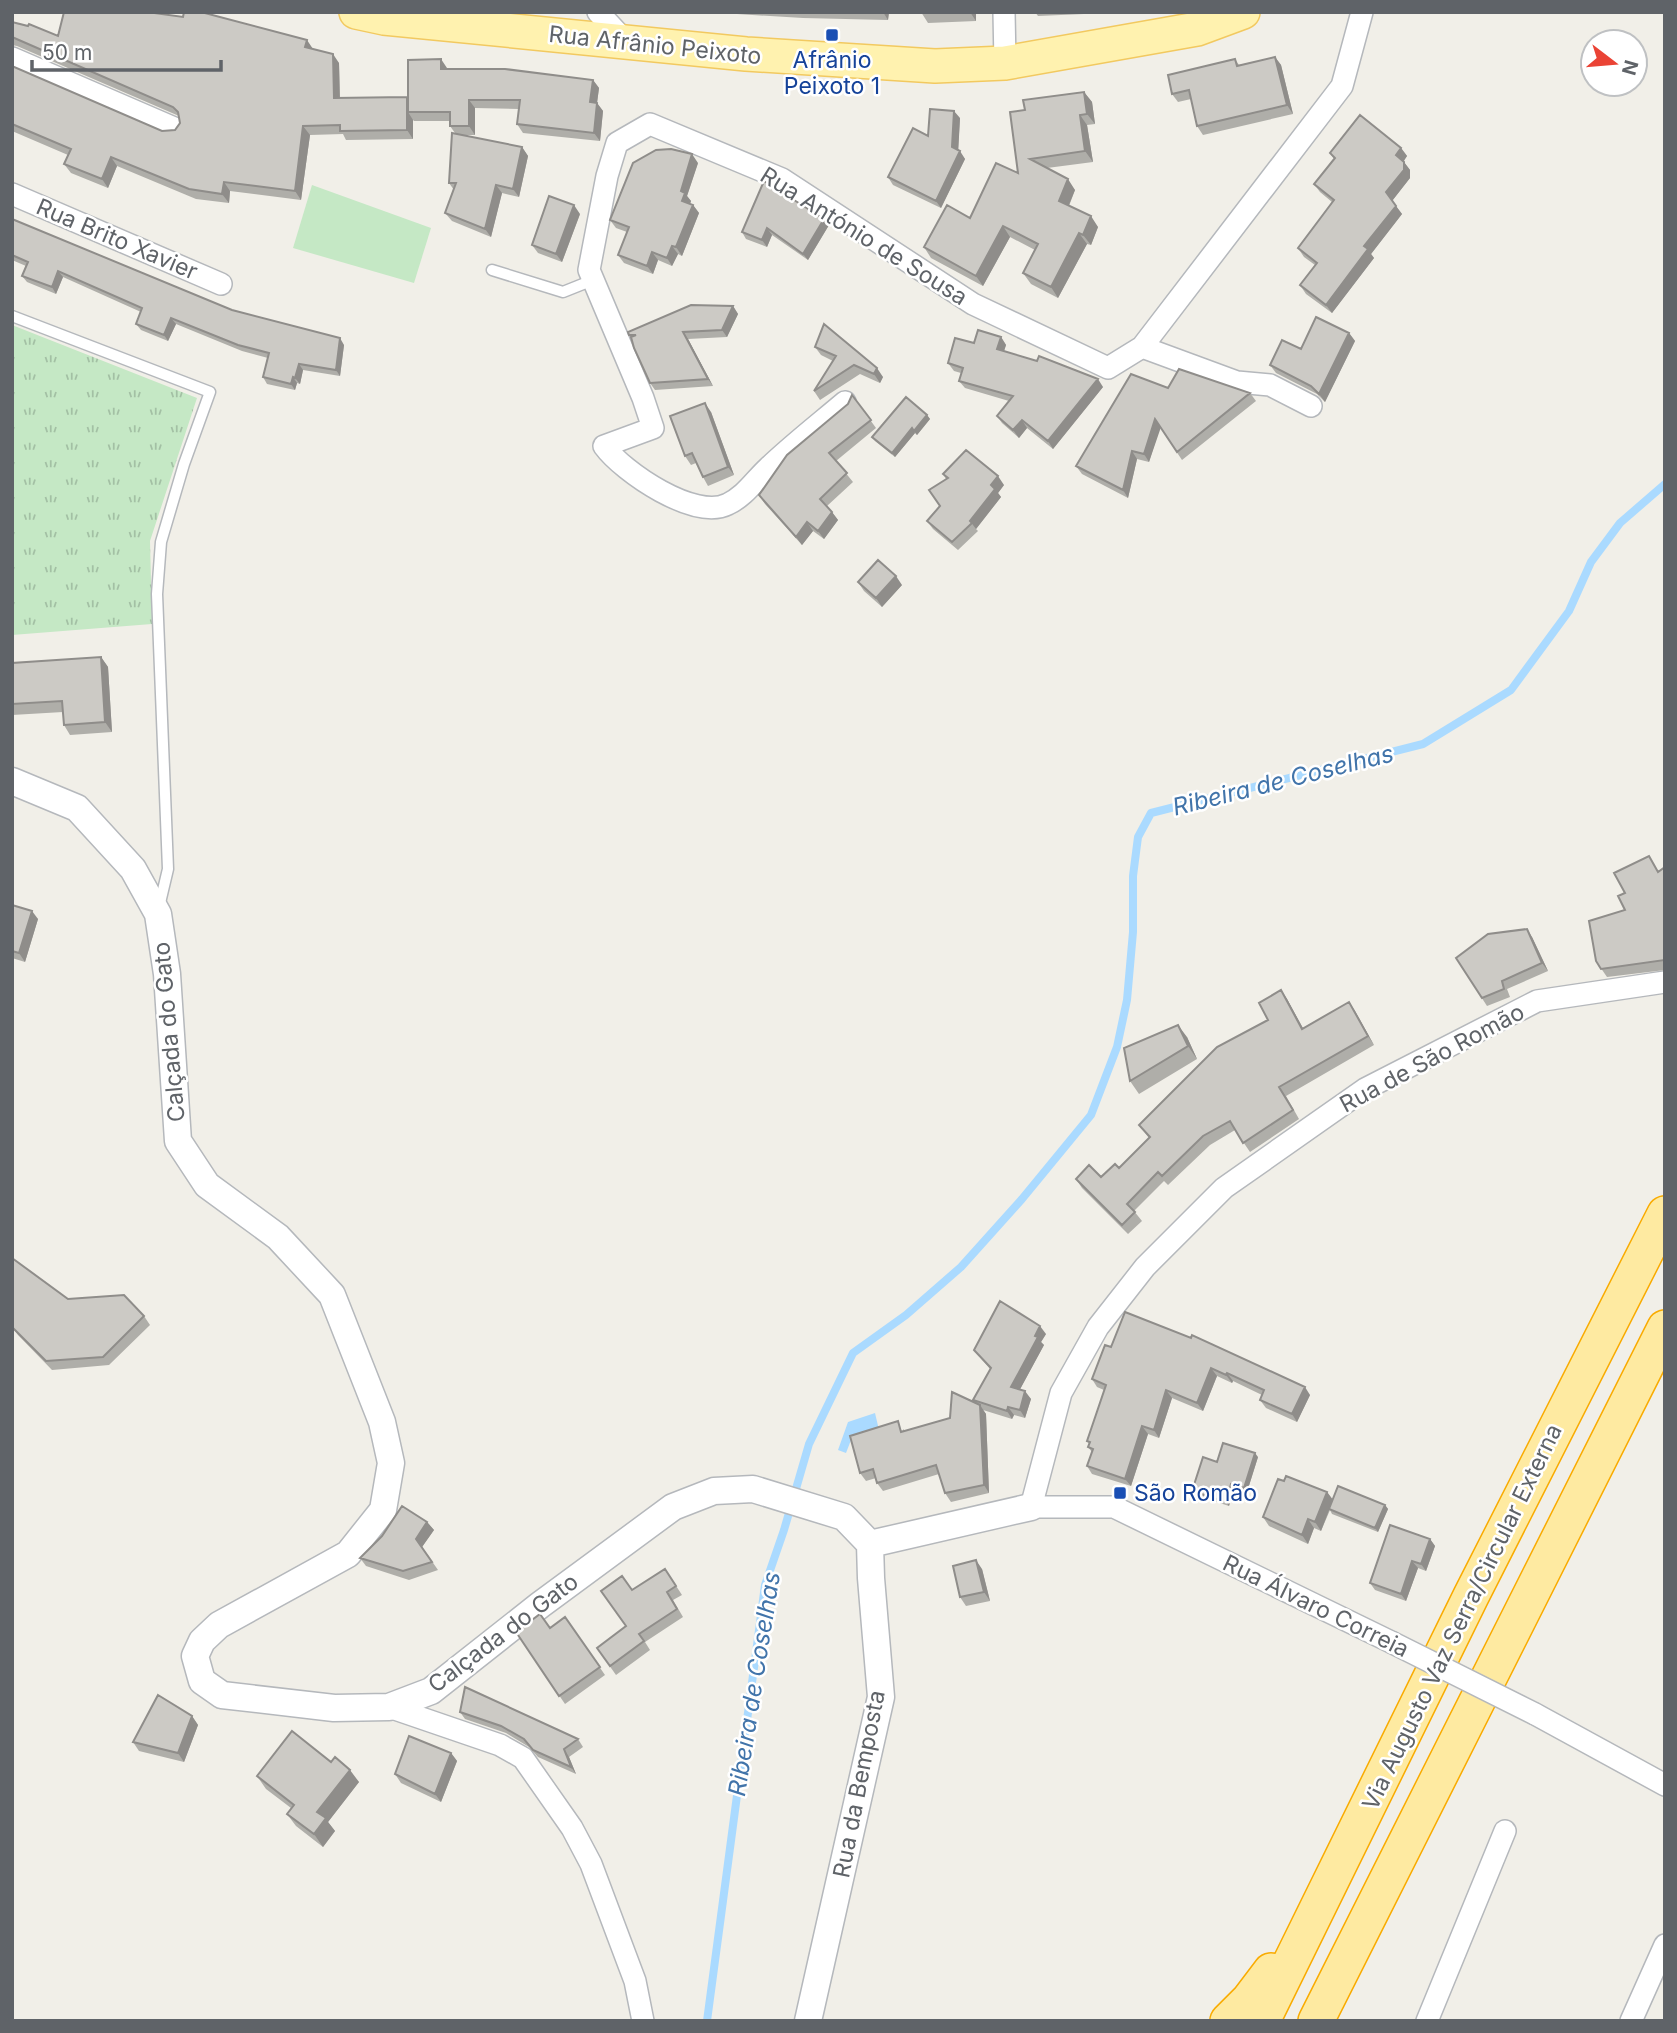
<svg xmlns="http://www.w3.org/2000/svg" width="1677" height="2033" font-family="Inter,sans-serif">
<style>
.grass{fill:url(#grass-tufts)}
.garden{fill:#c5e8c5}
.water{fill:#aadaff}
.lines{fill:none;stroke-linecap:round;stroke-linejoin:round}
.stream{stroke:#aadaff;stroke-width:8}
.service-casing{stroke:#b5b8bc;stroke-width:13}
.minor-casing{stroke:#b5b8bc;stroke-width:24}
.tertiary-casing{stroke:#b5b8bc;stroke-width:29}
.primary-casing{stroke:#f2c960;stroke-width:36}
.trunk-casing{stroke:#f9ab00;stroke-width:38}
.service{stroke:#fff;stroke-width:10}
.minor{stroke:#fff;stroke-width:21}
.tertiary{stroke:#fff;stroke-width:26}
.primary{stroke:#fff2af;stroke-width:33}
.trunk{stroke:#feeaa1;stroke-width:35}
.minor-bridge-casing{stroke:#b5b8bc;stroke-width:24;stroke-linecap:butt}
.minor-bridge{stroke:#fff;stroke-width:21}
.wall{fill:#afaea9}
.shaded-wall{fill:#8f8d8a}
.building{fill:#cccac5;stroke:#8f8d8a;stroke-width:2}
.transit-dot{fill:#1a4fb4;stroke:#fff;stroke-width:2.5}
.labels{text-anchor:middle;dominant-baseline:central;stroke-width:5;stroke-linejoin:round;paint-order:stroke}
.street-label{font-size:23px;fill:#5f6368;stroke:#fff}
.transit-label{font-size:23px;fill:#164399;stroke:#fff}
.water-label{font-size:24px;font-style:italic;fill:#4174aa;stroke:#fff}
</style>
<defs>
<pattern id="grass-tufts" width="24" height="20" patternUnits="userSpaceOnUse" patternTransform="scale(1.75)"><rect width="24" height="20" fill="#c5e8c5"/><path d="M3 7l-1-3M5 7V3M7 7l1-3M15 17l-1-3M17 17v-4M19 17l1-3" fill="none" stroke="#a3c0a4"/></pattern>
</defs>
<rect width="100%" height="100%" fill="#f1efe8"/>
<path class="grass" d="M12 325 197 398 150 541 152 624 12 635Z"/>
<path class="garden" d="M312 185 431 228 414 283 293 248Z"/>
<path class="water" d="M875 1413 879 1430 851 1440 846 1453 838 1450 848 1422Z"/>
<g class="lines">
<path class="stream" d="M707 2021 765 1585 784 1530 809 1444 853 1353 906 1315 961 1267 1022 1199 1091 1115 1117 1047 1127 1000 1133 932V876L1138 837 1151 813 1423 744 1511 690 1569 611 1591 562 1620 523 1665 484"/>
<defs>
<path id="service" d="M492 270 563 292 593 280
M12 316 210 392 184 464 161 542 157 594 168 869 159 907"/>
<path id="minor" d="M598 12 626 42
M1004 12 1005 63
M12 58 174 128
M12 194 221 284
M1142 347 1237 382 1270 385 1311 406
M845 402C819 424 792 445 768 468 754 481 745 496 728 504 695 521 623 472 604 446L653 428 643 398 589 270 607 176 617 143 650 124 782 179 973 304 1108 368 1142 347 1342 86 1362 12
M1391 1642 1114 1507H1031L1061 1393 1098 1327 1145 1267 1224 1188 1365 1089 1537 1001 1665 982
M389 1707 500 1745 523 1758 572 1828 591 1864 635 1981 643 2021
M1535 1714 1665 1785
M1427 2021 1505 1831
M1631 2021 1665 1945"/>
<path id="tertiary" d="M12 781 77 808 133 869 158 914 167 974 178 1141 207 1185 278 1237 332 1295 382 1422 391 1463 383 1510 348 1554 219 1625 202 1641 195 1656 202 1681 222 1695 334 1708 389 1707 431 1691 540 1605 673 1507 714 1491 753 1489 844 1517 870 1544
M870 1544 1031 1507
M808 2021 881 1697 871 1578 870 1544"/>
<path id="primary" d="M356 12 384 18 746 54 935 66 1005 63 1197 29 1243 12"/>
<path id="trunk" d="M1228 2021 1249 2000 1271 1971
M1262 2021 1471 1596 1665 1214
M1316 2021 1665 1328"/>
</defs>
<use href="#service" class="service-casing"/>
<use href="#minor" class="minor-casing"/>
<use href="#tertiary" class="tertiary-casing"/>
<use href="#primary" class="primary-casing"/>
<use href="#trunk" class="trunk-casing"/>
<use href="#service" class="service"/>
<use href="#minor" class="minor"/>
<use href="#tertiary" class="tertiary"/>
<use href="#primary" class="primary"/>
<use href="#trunk" class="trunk"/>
<defs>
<path id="minor-bridge" d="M1391 1642 1535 1714"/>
</defs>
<use href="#minor-bridge" class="minor-bridge-casing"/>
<use href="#minor-bridge" class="minor-bridge"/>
</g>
<path class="wall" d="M736 12H889L888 20 803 18 737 14Z
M921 12H976V21L928 23Z
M1035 12H1084V14L1038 16Z
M12 22 58 36 313 49 339 63 340 98 407 97 408 99 447 68 593 80 599 88 597 103 603 111 600 141 523 133 517 124 519 109 475 108V135H462L522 147 528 156 519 197 502 193 491 237 452 221 445 213 454 190 449 183 455 133 450 126V121H414L413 120V139L346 140 343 134 310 135 301 200 230 191 229 203 196 199 117 166 108 188 71 173 64 164 68 155 12 131V66L162 131 175 130 180 123 179 116 17 46 12 45Z
M1275 57 1281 65 1293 114 1203 135 1197 126 1191 99 1178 102 1172 94 1235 59 1239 65Z
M1084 92 1092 102 1095 124 1087 125 1093 162 1047 168 1075 190 1069 206 1098 227 1091 245 1087 244 1058 298 1031 284 1023 273 1035 250 1010 237 983 286 931 258 924 247 970 218 1018 173Z
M960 118 958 150 965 159 941 208 893 185 888 177 928 136Z
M1401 148 1407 156 1403 161 1410 170V178L1392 201 1402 214 1371 254 1374 258 1332 313 1306 294 1300 285 1315 265 1304 257 1298 248 1332 202 1320 192 1314 184 1334 159 1330 153Z
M698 163 687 196 691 201 690 204 693 205 699 213 682 256 678 254 672 266 658 260 653 274 624 263 618 255 627 232 616 228 610 220Z
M580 214 562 262 538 253 532 245Z
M12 219 232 310 344 345 340 376 303 370 300 384 297 383 295 390 267 384 263 377 268 358 242 351 176 324 168 341 141 330 136 324 141 312 63 277 56 294 27 282 22 276 26 266 12 260Z
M824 219 829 225 808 260 772 235 767 247 746 239 742 232Z
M733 306 738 314 727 337 688 339 713 386 655 390 650 383 632 340 629 335Z
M1349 333 1355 341 1325 402 1317 394 1276 373 1270 365 1301 349Z
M1001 337 1006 345 1004 351 1103 387 1053 449 1027 428 1019 438 1002 423 997 416 1009 401 965 388 959 381 961 373 954 371 948 363 974 343Z
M815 347 883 377 880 383 860 374 820 400 814 391 833 361 821 355Z
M1168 388 1250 393 1256 401 1182 460 1160 427 1149 462 1137 459 1128 498 1082 474 1076 466Z
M852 395 876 428 836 461 853 482 827 506 838 520 824 539 813 531 802 545 765 504 759 495 848 404Z
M711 412 734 475 708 486 703 477 696 463 691 465 685 456Z
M927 415 930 419 917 435 915 433 895 457 875 441 872 437Z
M943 474 1004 485 998 493 1001 497 976 529 978 531 958 550 933 529 927 521 940 506 946 479Z
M858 582 902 585 882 607 864 591Z
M101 657 108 667 112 732 70 735 64 725 63 712 12 715V663Z
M1649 856 1658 872 1665 867V970L1607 977 1596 961 1625 910V893Z
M12 905 38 919 25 962 12 958Z
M1532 937 1548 971 1507 989 1510 997 1487 1006 1456 958Z
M1281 990 1287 999 1303 1028 1349 1002 1374 1045 1286 1096 1299 1119 1250 1152 1235 1130 1210 1145 1168 1185 1164 1181 1134 1211 1142 1221 1128 1234 1082 1188 1076 1179 1101 1177 1119 1168 1149 1138 1139 1125 1268 1020Z
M1187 1037 1197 1059 1139 1094 1130 1081Z
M68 1299 144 1316 150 1325 109 1365 52 1370 18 1335 12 1327Z
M1125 1312 1310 1395 1297 1422 1266 1408 1260 1400 1262 1395 1233 1381 1232 1383 1217 1376 1203 1411 1172 1398 1159 1438 1148 1434 1131 1486 1092 1474 1087 1466 1092 1452 1088 1447 1089 1444 1087 1441 1104 1390 1097 1387 1092 1379 1111 1347Z
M1046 1334 1041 1342 1044 1345 1020 1389 1031 1399 1025 1418 1014 1415 1012 1419 983 1410 986 1414 989 1493 951 1502 945 1493 939 1474 883 1491 877 1483 876 1478 866 1481 860 1473 904 1429V1431L950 1418 974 1403 973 1400 990 1369 974 1350Z
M1258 1457 1247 1492 1234 1488 1229 1506 1195 1495 1192 1491 1217 1462Z
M1327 1492 1333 1500 1385 1505 1388 1509 1378 1532 1332 1514 1330 1510 1321 1531 1314 1528 1308 1544 1269 1526 1263 1517Z
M427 1522 434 1530 422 1547 438 1570 409 1580 366 1566 360 1558Z
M1430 1539 1435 1546 1426 1571 1418 1568 1406 1601 1375 1590 1370 1583Z
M665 1569 682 1595 673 1600 683 1617 645 1642 650 1650 616 1675 597 1648 626 1626 632 1590Z
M982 1569 990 1601 966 1606 960 1597Z
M565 1617 605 1675 565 1704 516 1632 550 1628Z
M460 1712 578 1739 583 1747 569 1757 576 1774 538 1757 529 1747 506 1733 465 1719Z
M192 1716 198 1725 184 1762 139 1751 133 1742Z
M451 1753 457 1761 441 1802 401 1783 395 1774Z
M331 1762 359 1782 328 1822 335 1831 323 1847 296 1826 287 1814 291 1808 266 1789 257 1776Z"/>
<path class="shaded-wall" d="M883 12H889L888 20Z
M970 12H976V21Z
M307 40 313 49 305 47Z
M333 54 339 63 340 107 334 98Z
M1275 57 1281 65 1293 114 1287 105Z
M441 59 447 68V77L441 69Z
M593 80 599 88 597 103 603 111 600 141 594 133 590 102Z
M1084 92 1092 102 1095 124 1087 114Z
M407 97 413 106 408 112 413 120V139L407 130Z
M469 100 475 108V135L469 126Z
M954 111 960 118 958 155 952 147Z
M1080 115 1087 125 1093 162 1085 151Z
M303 126 310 135 301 200 295 191Z
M522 147 528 156 519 197 513 189Z
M1401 148 1407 156 1402 164 1396 155Z
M960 151 965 159 941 208 936 201Z
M692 154 698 163 687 196 691 201 688 209 682 201 681 191Z
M111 157 117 166 108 188 102 179Z
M1404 162 1410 170V178L1392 201 1386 192Z
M1068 179 1075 190 1066 212 1059 201Z
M224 182 230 191 229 203 222 194Z
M496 185 502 193 491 237 485 229Z
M574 205 580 214 562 262 556 254Z
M693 205 699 213 682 256 676 247Z
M1396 206 1402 214 1371 254 1374 258 1332 313 1326 305 1364 246Z
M1091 216 1098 227 1091 245 1083 235Z
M824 219 829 225 808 260 803 254Z
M1003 226 1010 237 983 286 976 276Z
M767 228 772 235 767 247 762 240Z
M1079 233 1087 244 1058 298 1051 287Z
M672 246 678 254 672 266 667 258Z
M652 252 658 260 653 274 647 266Z
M58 271 63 277 56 294 52 287Z
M733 306 738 314 727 337 722 330Z
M171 318 176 324 168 341 164 335Z
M683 332 688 339 713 386 708 379Z
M1349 333 1355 341 1325 402 1319 394Z
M1001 337 1006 345 1002 357 997 349Z
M340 338 344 345 340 376 336 370Z
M299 364 303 370 300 384 295 378Z
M877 368 883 377 880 383 874 374Z
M293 377 297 383 295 390 291 384Z
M1098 379 1103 387 1053 449 1048 441Z
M705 403 711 412 734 475 728 467Z
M927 415 930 419 917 435 914 431Z
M1155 419 1161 427 1149 462 1144 454Z
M1022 420 1027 428 1019 438 1013 430Z
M912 428 915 433 895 457 892 453Z
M1132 451 1137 459 1128 498 1123 490Z
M998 476 1004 485 998 493 1001 497 976 529 970 521 991 485Z
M832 512 838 520 824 539 818 531Z
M807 522 813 531 802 545 796 537Z
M896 576 902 585 882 607 876 598Z
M101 657 108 667 112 732 105 722Z
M32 911 38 919 25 962 19 953Z
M1527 929 1532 937 1548 971 1542 963Z
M1281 990 1287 999 1308 1038 1302 1029Z
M1349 1002 1355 1011 1374 1045 1368 1036Z
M1178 1025 1187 1037 1197 1059 1188 1046Z
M1040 1326 1046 1334 1041 1342 1044 1345 1017 1395 1011 1387Z
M1211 1368 1217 1376 1203 1411 1197 1403Z
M1227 1373 1233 1381 1232 1383 1226 1375Z
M1305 1387 1310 1395 1297 1422 1292 1414Z
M1166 1390 1172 1398 1159 1438 1154 1430Z
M1025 1391 1031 1399 1025 1418 1020 1410Z
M980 1405 986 1414 989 1493 984 1485Z
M1008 1407 1014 1415 1012 1419 1007 1411Z
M1142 1426 1148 1434 1131 1486 1125 1479Z
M1255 1453 1258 1457 1247 1492 1244 1488Z
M1231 1484 1234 1488 1229 1506 1226 1502Z
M1327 1492 1333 1500 1321 1531 1315 1522Z
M1385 1505 1388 1509 1378 1532 1375 1528Z
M1308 1519 1314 1528 1308 1544 1302 1535Z
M427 1522 434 1530 422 1547 416 1539Z
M1430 1539 1435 1546 1426 1571 1421 1564Z
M976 1560 982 1569 990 1601 984 1592Z
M1412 1561 1418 1568 1406 1601 1401 1594Z
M192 1716 198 1725 184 1762 178 1753Z
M564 1749 569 1757 576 1774 571 1767Z
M451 1753 457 1761 441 1802 435 1794Z
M350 1770 359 1782 328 1822 335 1831 323 1847 314 1834 317 1812Z"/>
<path class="building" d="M64 12H147L183 17 184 12H201L307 40 305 47 333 54 334 98 407 97V130L340 131V125L303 126 295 191 224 182 222 194 189 189 111 157 102 179 64 164 71 149 12 124V66L162 131 175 130 180 123 178 112 173 107 12 37V22L28 26 29 24 58 36Z
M1275 57 1287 105 1197 126 1189 90 1172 94 1168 75 1235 59 1237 66Z
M441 59V69H505L593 80 590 102 597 103 594 133 517 124 520 100H469V126H450V112H408V60Z
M1084 92 1087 114 1080 115 1085 151 1030 159 1068 179 1059 201 1091 216 1083 235 1079 233 1051 287 1023 273 1038 244 1003 226 976 276 924 247 947 205 970 218 996 163 1018 173 1010 112 1025 110 1023 100Z
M930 109 954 111 952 147 960 151 936 201 888 177 913 128 928 136Z
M1360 115 1401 148 1396 155 1404 162V170L1386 192 1396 206 1364 246 1368 249 1326 305 1300 285 1317 263 1298 248 1334 200 1314 184 1335 158 1330 153Z
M452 133 522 147 513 189 496 185 485 229 445 213 456 183H449Z
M671 149 692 154 681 191 685 193 682 201 693 205 676 247 672 246 667 258 652 252 647 266 618 255 629 227 610 220 633 163 656 150Z
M764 181 824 219 803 254 767 228 762 240 742 232Z
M549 196 574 205 556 254 532 245Z
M12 219 232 310 340 338 336 370 299 364 295 378 293 377 291 384 263 377 269 353 238 345 171 318 164 335 136 324 142 308 58 271 52 287 22 276 28 262 12 255Z
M691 305 733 306 722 330 683 332 708 379 650 383 634 348 631 337 636 335H629L628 332Z
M1316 317 1349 333 1319 394 1311 386 1270 365 1282 340 1301 349Z
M824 324 877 368 874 374 854 365 814 391 836 356 815 347Z
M978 330 1001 337 997 349 1037 361 1039 356 1098 379 1048 441 1022 420 1013 430 997 416 1013 396 959 381 963 368 948 363 955 338 974 343Z
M1179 369 1250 393 1177 452 1155 419 1144 454 1132 451 1123 490 1076 466 1131 374 1168 388Z
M852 395 871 420 829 453 847 473 820 499 832 512 818 531 807 522 796 537 759 495 787 455 848 404Z
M906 397 927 415 914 431 912 428 892 453 872 437Z
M705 403 728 467 703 477 692 453 685 456 670 416Z
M966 450 998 476 991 485 995 489 970 521 972 523 952 542 927 521 940 506 929 490 948 478 943 474Z
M878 560 896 576 876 598 858 582Z
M101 657 105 722 64 725 62 701 12 704V663Z
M1649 856 1658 872 1665 867V960L1601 969 1596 961 1589 921 1625 910 1618 896 1625 893 1614 873Z
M12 905 32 911 19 953 12 951Z
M1527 929 1542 963 1502 981 1504 989 1482 998 1456 958 1488 934Z
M1281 990 1302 1029 1349 1002 1368 1036 1279 1087 1293 1110 1243 1143 1230 1121 1203 1136 1162 1176 1158 1172 1127 1204 1135 1212 1122 1225 1076 1179 1089 1165 1101 1177 1115 1164 1119 1168 1150 1137 1139 1125 1217 1047 1268 1020 1259 1003Z
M1178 1025 1188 1046 1130 1081 1124 1048Z
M12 1258 68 1299 124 1295 144 1316 103 1357 46 1361 12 1327Z
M1000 1301 1040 1326 1035 1336 1038 1337 1011 1387 1025 1391 1020 1410 1008 1407 1007 1411 973 1400 991 1368 974 1350Z
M1125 1312 1191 1338 1192 1335 1305 1387 1292 1414 1260 1400 1264 1390 1227 1373 1226 1375 1211 1368 1197 1403 1166 1390 1154 1430 1142 1426 1125 1479 1087 1466 1093 1449 1088 1447 1090 1442 1087 1441 1106 1385 1092 1379 1105 1345 1111 1347Z
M952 1392 980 1405 984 1485 945 1493 936 1465 877 1483 873 1469 860 1473 850 1436 898 1421 901 1432 950 1418Z
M1223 1443 1255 1453 1244 1488 1231 1484 1226 1502 1192 1491 1203 1457 1217 1462Z
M1286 1476 1327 1492 1315 1522 1308 1519 1302 1535 1263 1517 1278 1479 1284 1481Z
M1338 1486 1385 1505 1375 1528 1329 1509Z
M402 1506 427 1522 416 1539 432 1562 403 1571 360 1558 382 1536Z
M1390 1525 1430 1539 1421 1564 1412 1561 1401 1594 1370 1583Z
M976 1560 984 1592 960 1597 953 1566Z
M665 1569 676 1586 667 1592 677 1609 639 1634 644 1641 610 1666 597 1648 626 1626 601 1591 622 1576 632 1590Z
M540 1614 550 1628 565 1617 600 1667 559 1696 516 1632Z
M465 1687 578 1739 564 1749 571 1767 533 1750 524 1739 501 1726 460 1712Z
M158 1695 192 1716 178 1753 133 1742Z
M292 1731 331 1762 335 1757 350 1770 317 1812 326 1818 314 1834 287 1814 294 1805 257 1776Z
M409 1736 451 1753 435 1794 395 1774Z"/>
<g class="transit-dot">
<rect x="825" y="28" width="14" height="14" rx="3.5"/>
<rect x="1113" y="1486" width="14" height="14" rx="3.5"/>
</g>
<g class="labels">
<g class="street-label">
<text transform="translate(655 45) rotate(6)">Rua Afrânio Peixoto</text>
<text transform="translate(864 236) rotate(32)">Rua António de Sousa</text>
<text transform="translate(117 239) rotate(23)">Rua Brito Xavier</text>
<text transform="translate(169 1032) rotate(-95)">Calçada do Gato</text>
<text transform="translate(1432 1058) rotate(-28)">Rua de São Romão</text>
<text transform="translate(1316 1606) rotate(26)">Rua Álvaro Correia</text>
<text transform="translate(1462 1617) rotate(-64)">Via Augusto Vaz Serra/Circular Externa</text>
<text transform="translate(503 1633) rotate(-37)">Calçada do Gato</text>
<text transform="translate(859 1784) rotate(-79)">Rua da Bemposta</text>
</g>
<g class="transit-label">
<text x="832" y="60">Afrânio<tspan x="832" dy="26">Peixoto 1</tspan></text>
<text x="1134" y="1493" text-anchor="start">São Romão</text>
</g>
<g class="water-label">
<text transform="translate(1283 780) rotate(-14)">Ribeira de Coselhas</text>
<text transform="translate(754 1684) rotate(-81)">Ribeira de Coselhas</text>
</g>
</g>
<rect width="1677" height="2033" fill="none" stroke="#5f6368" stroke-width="28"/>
<g transform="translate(1614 63) rotate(106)"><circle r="33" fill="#ffffff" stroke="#bfc1c3" stroke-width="2"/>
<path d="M0-5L12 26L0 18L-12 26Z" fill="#ea4335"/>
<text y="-10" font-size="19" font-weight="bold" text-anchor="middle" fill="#5f6368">N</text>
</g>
<path d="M32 60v10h189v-10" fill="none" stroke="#5f6368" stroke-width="3.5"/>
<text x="42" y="60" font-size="21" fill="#5f6368" stroke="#ffffff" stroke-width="5" paint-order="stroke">50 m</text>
</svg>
